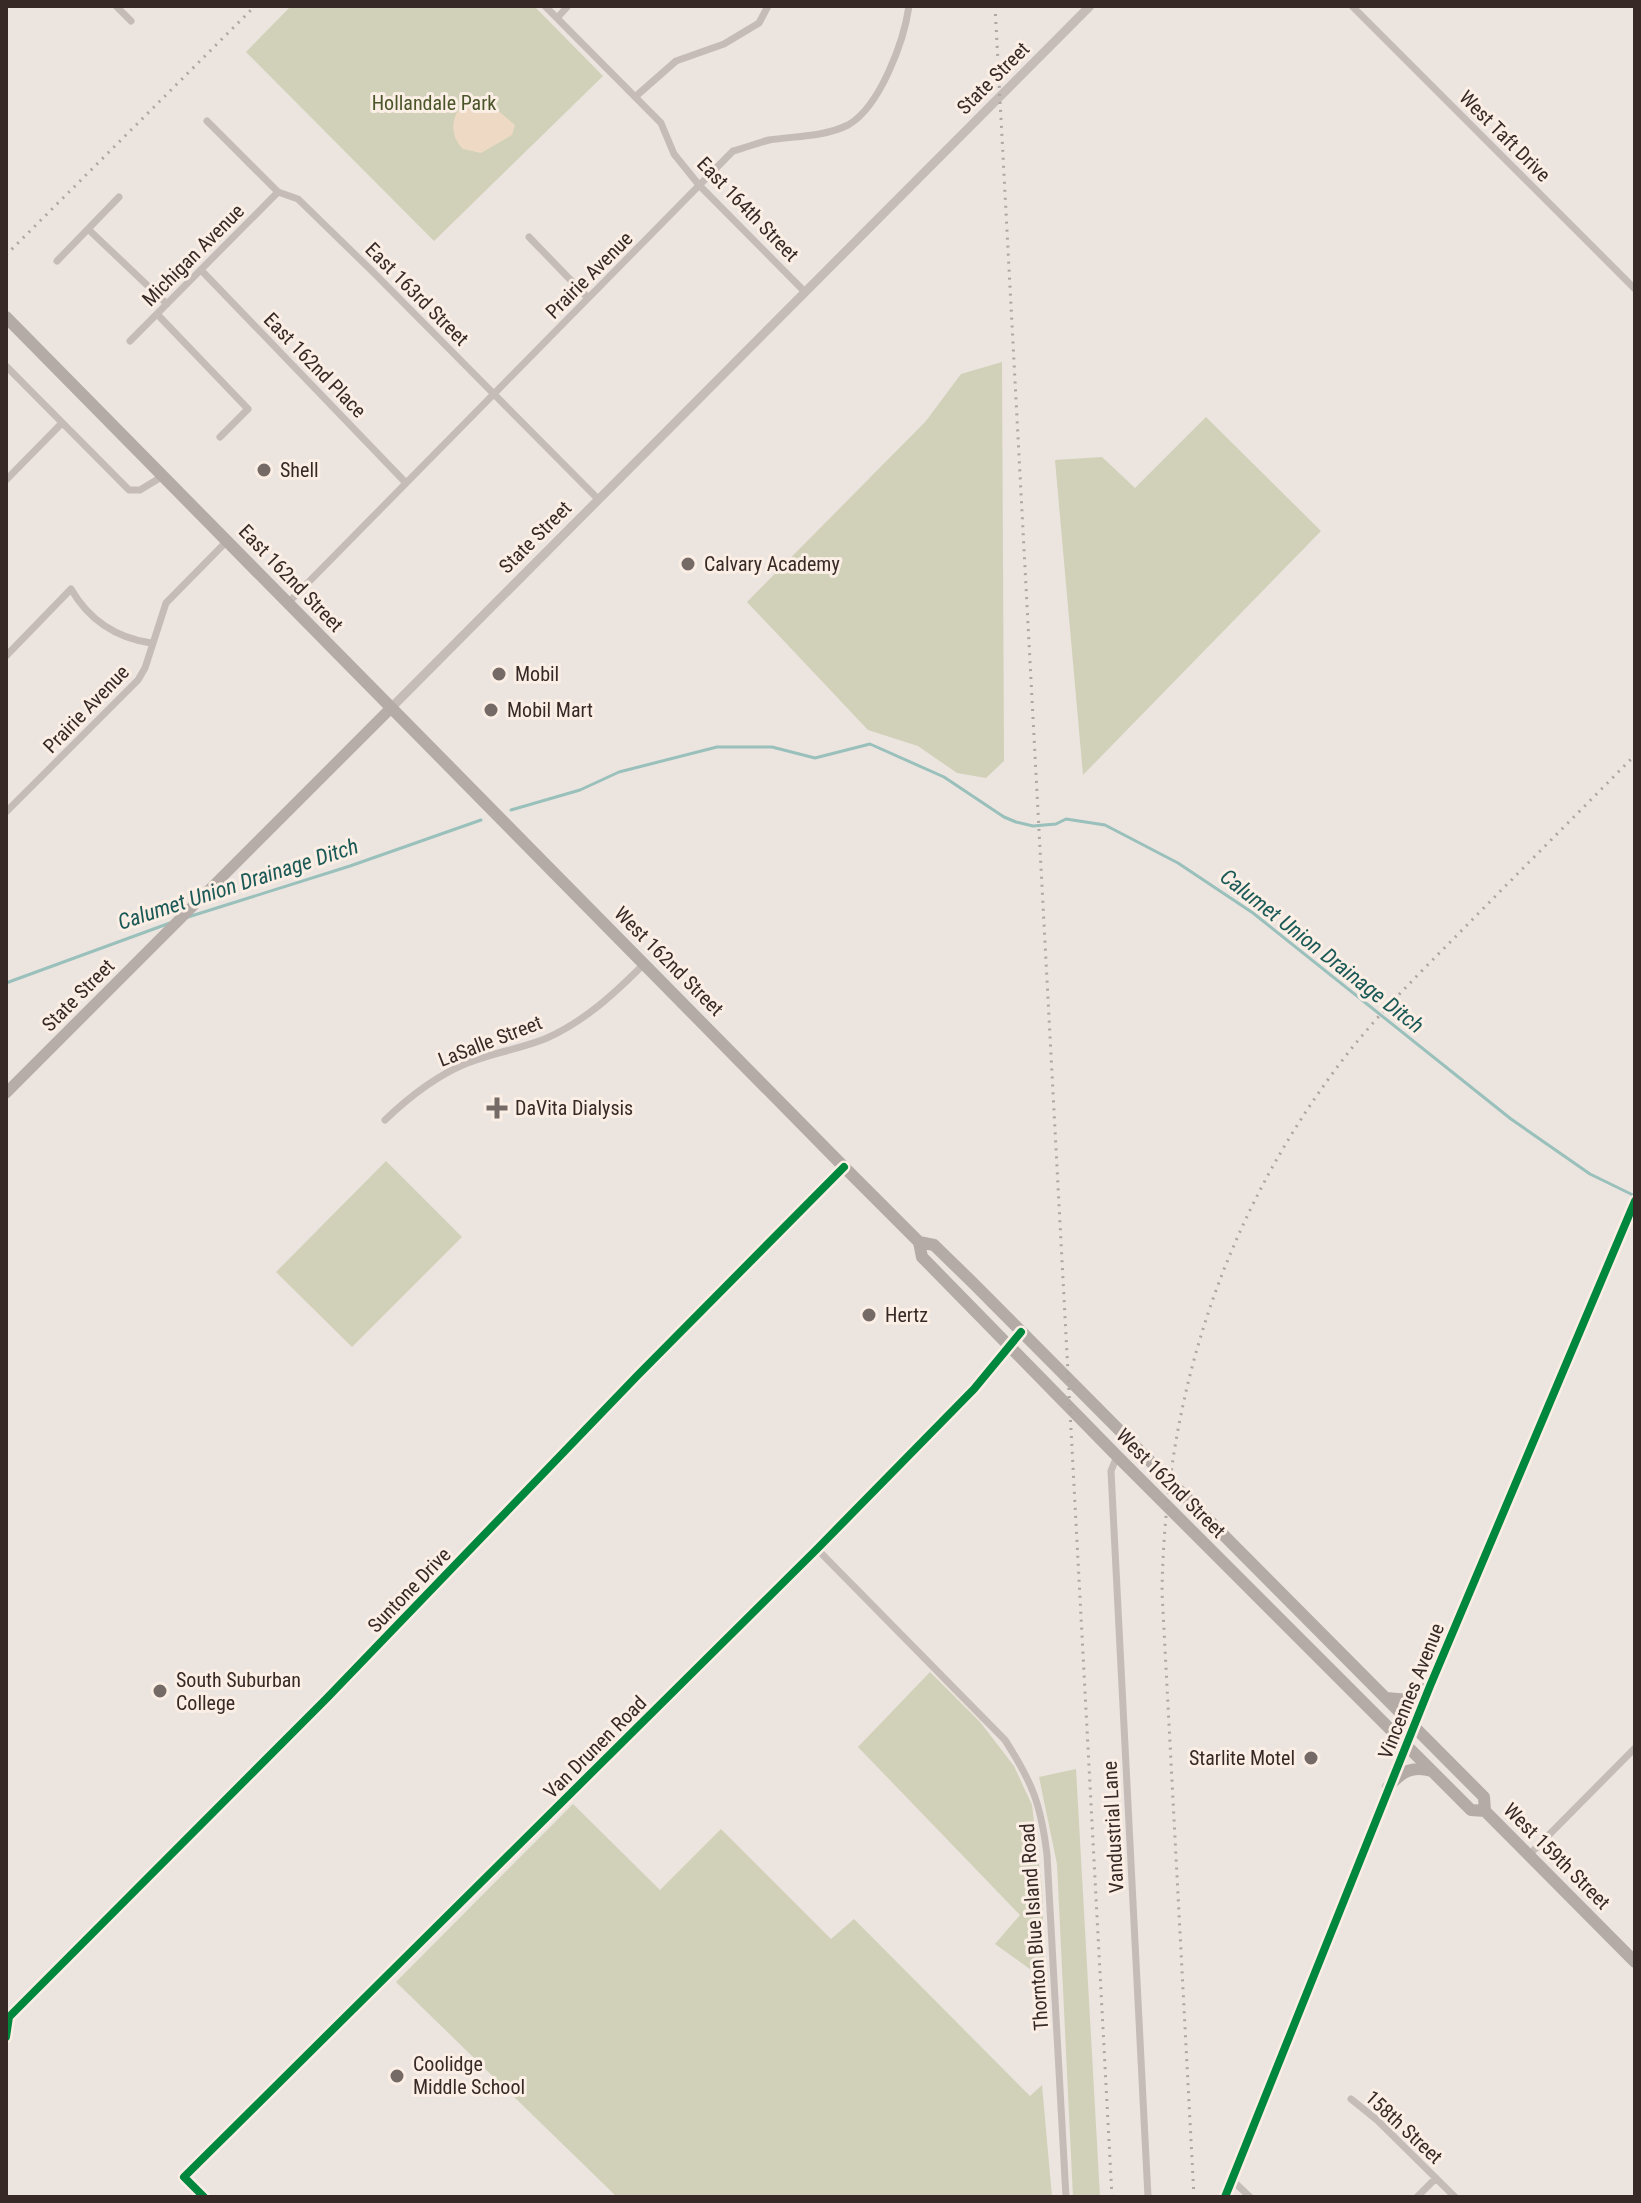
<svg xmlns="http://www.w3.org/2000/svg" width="1641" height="2203" font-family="'Roboto Condensed',sans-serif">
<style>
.green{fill:#d0d1b8}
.sand{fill:#eedac4}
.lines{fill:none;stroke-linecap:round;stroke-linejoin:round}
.stream{stroke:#99c0bb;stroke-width:3}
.minor{stroke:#c5bcb8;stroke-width:7}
.tertiary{stroke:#c5bcb8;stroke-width:9}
.secondary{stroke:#b6ada9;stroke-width:11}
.primary{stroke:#b4aba7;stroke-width:12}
.rail{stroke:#ada6a2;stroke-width:3;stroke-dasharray:2 6;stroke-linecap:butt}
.cycleway-casing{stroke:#faeee5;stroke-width:13}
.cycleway{stroke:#00873e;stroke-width:8}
.poi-dot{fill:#766a67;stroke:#faeee5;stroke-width:3}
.labels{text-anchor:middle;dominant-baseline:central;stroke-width:6;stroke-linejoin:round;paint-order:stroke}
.street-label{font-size:20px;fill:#362926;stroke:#faeee5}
.park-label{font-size:20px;fill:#4a5529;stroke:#faeee5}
.poi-label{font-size:20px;fill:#362926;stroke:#faeee5;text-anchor:start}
.water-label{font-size:22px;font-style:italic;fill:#1a5956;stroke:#faeee5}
</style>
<rect width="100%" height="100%" fill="#ece4df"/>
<path class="green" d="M291 6H534L603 76 434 241 246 52Z
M1002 362 1004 761 986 778 957 773 918 746 868 730 747 602 926 421 961 374Z
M1206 417 1321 531 1083 775 1055 460 1102 457 1135 488Z
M386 1161 462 1237 352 1347 276 1272Z
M930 1672 980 1722 1014 1766 1032 1805 1042 1889 1045 1980 995 1944 1020 1915 858 1747Z
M1076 1769 1100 2197H1073L1057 1864 1039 1777Z
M573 1804 660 1890 721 1829 831 1939 854 1919 1030 2096 1042 2085 1052 2197H617L396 1982Z"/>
<path class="sand" d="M473 100 491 105 515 125 512 135 481 153 463 149C447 134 451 107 473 100Z"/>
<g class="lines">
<path class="stream" d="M511 810 580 790 619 772 717 747H772L815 758 870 744 944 777 1004 817 1016 822 1033 826 1056 824 1066 819 1105 825 1178 863 1253 913 1511 1119 1590 1174 1635 1196
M188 917 350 866 481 820
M6 983 170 923"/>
<path class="minor" d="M116 6 131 21
M545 6 661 123 674 154 699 185 804 291
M1352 6 1635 289
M557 18 568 6
M635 97 676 61 724 44 759 23 768 6
M207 121 278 192 298 199 373 272 598 499
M88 229 167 304
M529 237 588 298
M57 261 119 197
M201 270 406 483
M157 314 248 409 220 437
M130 341 278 192
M6 366 129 490H140L163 476
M6 480 62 423
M288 603 733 151C745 148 757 143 769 140 794 136 824 137 848 125 880 107 904 41 909 6
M6 656 71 589C89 620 117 638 151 643
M6 812 138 680 145 668 166 603 227 541
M385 1120C409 1097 434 1077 465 1064 491 1053 521 1049 547 1038 585 1021 615 993 644 964
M1117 1456 1111 1471 1148 2197
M817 1549 1005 1740C1032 1782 1041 1804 1047 1855L1066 2197
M1529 1855 1635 1748
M6 2037 9 2017 327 1698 637 1376 844 1167
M1351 2099 1377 2120 1455 2197
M1232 2180 1250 2197
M204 2197 184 2177 817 1549 974 1389 1021 1332
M1417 2197 1436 2178"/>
<path class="tertiary" d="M391 708 1090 6
M1225 2197 1430 1686 1635 1201"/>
<path class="secondary" d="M6 1093 391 708"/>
<path class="primary" d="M6 317 844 1167 919 1242 934 1245 973 1283 1484 1797 1485 1811
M919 1242 922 1257 1117 1456 1471 1810 1485 1811 1635 1962
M1386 1698 1409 1700 1430 1686
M1388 1787C1402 1772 1411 1765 1432 1771"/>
<path class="rail" d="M995 6 1112 2197
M6 255 255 6
M1194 2197 1162 1592C1165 1397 1223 1218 1341 1062 1379 1012 1425 968 1469 923 1524 867 1580 811 1635 755"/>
<defs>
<path id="cycleway" d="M6 2037 9 2017 327 1698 637 1376 844 1167
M204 2197 184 2177 817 1549 974 1389 1021 1332
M1225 2197 1430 1686 1635 1201"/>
</defs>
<use href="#cycleway" class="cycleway-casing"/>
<use href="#cycleway" class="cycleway"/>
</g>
<g class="poi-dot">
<circle cx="264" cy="470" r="8"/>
<circle cx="688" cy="564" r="8"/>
<circle cx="499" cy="674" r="8"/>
<circle cx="491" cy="710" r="8"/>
<path d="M493 1096h8v8h8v8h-8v8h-8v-8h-8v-8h8z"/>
<circle cx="869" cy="1315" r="8"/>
<circle cx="160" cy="1691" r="8"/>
<circle cx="1311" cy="1758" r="8"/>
<circle cx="397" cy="2076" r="8"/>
</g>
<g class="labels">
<g class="street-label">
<text transform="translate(993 78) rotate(-45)">State Street</text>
<text transform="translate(1505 136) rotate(45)">West Taft Drive</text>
<text transform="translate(748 209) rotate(46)">East 164th Street</text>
<text transform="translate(193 255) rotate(-45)">Michigan Avenue</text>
<text transform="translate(589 275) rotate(-45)">Prairie Avenue</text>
<text transform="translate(417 294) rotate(45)">East 163rd Street</text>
<text transform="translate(315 365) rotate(46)">East 162nd Place</text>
<text transform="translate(535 537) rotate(-45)">State Street</text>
<text transform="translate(291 578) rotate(46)">East 162nd Street</text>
<text transform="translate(86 709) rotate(-46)">Prairie Avenue</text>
<text transform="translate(669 961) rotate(45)">West 162nd Street</text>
<text transform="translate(78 995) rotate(-45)">State Street</text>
<text transform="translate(490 1041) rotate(-21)">LaSalle Street</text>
<text transform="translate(1171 1483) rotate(45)">West 162nd Street</text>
<text transform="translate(409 1590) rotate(-46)">Suntone Drive</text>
<text transform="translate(1411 1691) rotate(-68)">Vincennes Avenue</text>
<text transform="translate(595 1747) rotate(-45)">Van Drunen Road</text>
<text transform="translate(1113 1827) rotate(-93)">Vandustrial Lane</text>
<text transform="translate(1557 1856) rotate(45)">West 159th Street</text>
<text transform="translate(1034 1927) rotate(-94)">Thornton Blue Island Road</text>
<text transform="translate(1404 2127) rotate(43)">158th Street</text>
</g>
<g class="park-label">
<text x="434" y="103">Hollandale Park</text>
</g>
<g class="poi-label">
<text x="280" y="470">Shell</text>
<text x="704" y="564">Calvary Academy</text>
<text x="515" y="674">Mobil</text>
<text x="507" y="710">Mobil Mart</text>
<text x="515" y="1108">DaVita Dialysis</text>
<text x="885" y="1315">Hertz</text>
<text x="176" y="1680">South Suburban<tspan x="176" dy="23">College</tspan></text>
<text x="1295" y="1758" text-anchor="end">Starlite Motel</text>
<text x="413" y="2064">Coolidge<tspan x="413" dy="23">Middle School</tspan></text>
</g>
<g class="water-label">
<text transform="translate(238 884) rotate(-18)">Calumet Union Drainage Ditch</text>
<text transform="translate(1322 951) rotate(38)">Calumet Union Drainage Ditch</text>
</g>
</g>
<rect width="1641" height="2203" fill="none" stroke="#362926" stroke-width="16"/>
</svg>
